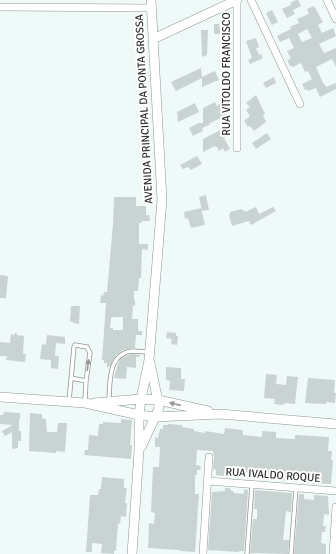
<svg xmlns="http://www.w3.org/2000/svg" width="336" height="554" font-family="Signika,sans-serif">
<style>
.building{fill:#c9d3d2;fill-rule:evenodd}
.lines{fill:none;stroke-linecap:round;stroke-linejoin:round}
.lane-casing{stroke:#8d9696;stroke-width:5}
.street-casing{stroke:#8d9696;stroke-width:8}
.secondary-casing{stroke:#8d9696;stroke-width:10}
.lane{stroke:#fff;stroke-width:3.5}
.street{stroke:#fff;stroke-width:7}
.secondary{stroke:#fff;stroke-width:9}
.oneway{fill:#969898}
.labels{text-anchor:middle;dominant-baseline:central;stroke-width:4;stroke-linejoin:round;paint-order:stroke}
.street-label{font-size:11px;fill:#2c3030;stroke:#fff}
</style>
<rect width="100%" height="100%" fill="#eff9f8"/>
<path class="building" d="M296 0H298L301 6 293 10 295 14 287 18 282 9 291 5 290 3Z
M314 6 323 22 318 25 322 33 333 28 336 36 319 44 324 53 336 48V67L332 59 316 67 324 85 325 84 326 87 336 83V89L320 97 316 88 308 91 307 89 305 90 302 84 312 79 308 71 305 72 301 63 293 67 292 66H290L287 60 291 59 287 51 294 48 289 38 280 42 277 36 291 29 290 27 299 23 297 19 309 14 307 9ZM307 29 312 38 302 42 298 34Z
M272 10 278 22 272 25 266 13Z
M214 24H219L221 34H214Z
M201 30H208L207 55 202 57Z
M256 38 259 47 256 48 259 55 261 54 263 58 250 64 248 60 252 58 246 41Z
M201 68 202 78 176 91 171 82Z
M215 71 219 80 202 87V77Z
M274 77 276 83 266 88 263 83Z
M256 95 265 114 263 115 266 122 254 131 250 126 248 127 244 121 250 116 246 110 250 107 246 103Z
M215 102 217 106 220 104 227 115 208 124H211L202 128 203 131 193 136 189 128 199 123H203V108Z
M195 103 199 112 178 122 177 112Z
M226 127 229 135 224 138 230 149 225 152 223 148 219 151 217 147H215V146L203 152V139Z
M267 133 271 139 256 149 252 143Z
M197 156 202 164 191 170 188 167 183 169 180 165Z
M206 195 209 210 202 211 199 197Z
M114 197H136V206H146V215H149L150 221H142V223H139V244H148V250L142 249 141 278H139L138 291H134V300H135V306L133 305 132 319H138V331H142V335H136L135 348H141H132L123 350 116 355 109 367H107V363H104V360H102L106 303H100L101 295 103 296 104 292H107L113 224ZM112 317H123V330H113V328H110L111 318H112Z
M256 207 259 214 273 207 276 211 251 225 249 221 232 226 229 215 230 214V212L242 209 243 211 245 210V212Z
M201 208 205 225 191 228 188 218 185 219 184 212Z
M0 275 8 276 6 298H0Z
M71 306H80L79 324 73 323V322L70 321Z
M16 332 17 335 24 336 23 354H26L25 362 6 360 7 356H0V342L10 343 11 334 14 335Z
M167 332 176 333V336H178L177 345 171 344 172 339 166 338Z
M47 335 65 337V344L56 343 55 356H59L58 369 51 368V360L40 359 42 344 46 345Z
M133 354 140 355V357H136V368L127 367 126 379 114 378 118 364 121 359 126 356Z
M166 367 181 368V379H185L184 391 169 390 170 381 166 380Z
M266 374 277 375 276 384 286 385 287 376 298 377 295 404 285 403V404L282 405 274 404 275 399 264 398Z
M308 378 335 380 334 393H336L335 403 326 402V404L305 403Z
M4 412 20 413V419H19V431H21V441H18V448L12 449V432L5 436 2 431 13 425 0 424V415H3Z
M30 413 42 414V418L46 419 47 432H57L58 423H67L65 452 56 451V453L29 451Z
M121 419 132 420 130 445H132L131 459 84 455 85 450H88L89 435 98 436 99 424H103V422L121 423Z
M168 424 182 425V427L194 429V431L205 433V431L224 434 225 428 243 430V435L262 437V431L276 432V438L292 439H295V435L329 437 328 451H332L331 460H333L331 484 307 483 308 477 297 476V477H295V480H287V481L260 478V473H254L234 471V477L216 475V470L213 469 214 457 213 451 197 450 196 465 201 466 200 470H197V475H195V494H199L195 552 180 551V550L148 548 149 523 154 524 155 513 151 512 153 467H159L160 447H155V437L158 438 160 429H163V425H168Z
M102 477 124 479V488H127L125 503H127L126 517 121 516 120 524 118 523 116 551H114V554L101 553 102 544 92 543V552H86L90 495H98L99 489H101Z
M225 488H230V490L233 491 234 493 244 494V489L248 490 244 551H239V552L208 550 212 492 225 491Z
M255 490 292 493 291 512 286 511 283 540H289L288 554 250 553 253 519H257V509H254Z
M299 494H304V499L314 500V495L328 496 329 515 324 514 323 526H326L325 532H322L321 543 326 544V554H294Z"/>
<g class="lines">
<defs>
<path id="lane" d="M71 378 86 381
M109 400C110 381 108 353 133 351 138 351 144 352 149 352
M69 401 74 347 75 345 87 347 90 353 86 381 85 402
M247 554 252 485
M291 554 296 488"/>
<path id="street" d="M237 0V148
M251 0 300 104
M327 0 336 19
M0 7 152 8
M208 481 336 491
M203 554 209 457
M333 554 336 507"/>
<path id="secondary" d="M153 39 237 0
M0 397 85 403 139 415 155 417 220 414 336 424
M94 403 141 399 158 400 208 411
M141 447 158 411 159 406 150 363
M132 554 139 451V415L141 399 149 360 162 200 151 0"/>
</defs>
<use href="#lane" class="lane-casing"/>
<use href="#street" class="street-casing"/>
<use href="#secondary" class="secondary-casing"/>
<use href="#lane" class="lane"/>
<use href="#street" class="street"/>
<use href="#secondary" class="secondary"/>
</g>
<defs><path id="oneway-solid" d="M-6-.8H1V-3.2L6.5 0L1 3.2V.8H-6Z"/></defs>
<g class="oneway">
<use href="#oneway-solid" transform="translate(88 365) rotate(-82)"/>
<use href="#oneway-solid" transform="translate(175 404) rotate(-167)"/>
</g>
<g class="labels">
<g class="street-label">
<text transform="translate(226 74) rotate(-90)">RUA VITOLDO FRANCISCO</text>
<text transform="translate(144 109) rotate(-93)">AVENIDA PRINCIPAL DA PONTA GROSSA</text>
<text transform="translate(273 475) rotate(4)">RUA IVALDO ROQUE</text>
</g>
</g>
</svg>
